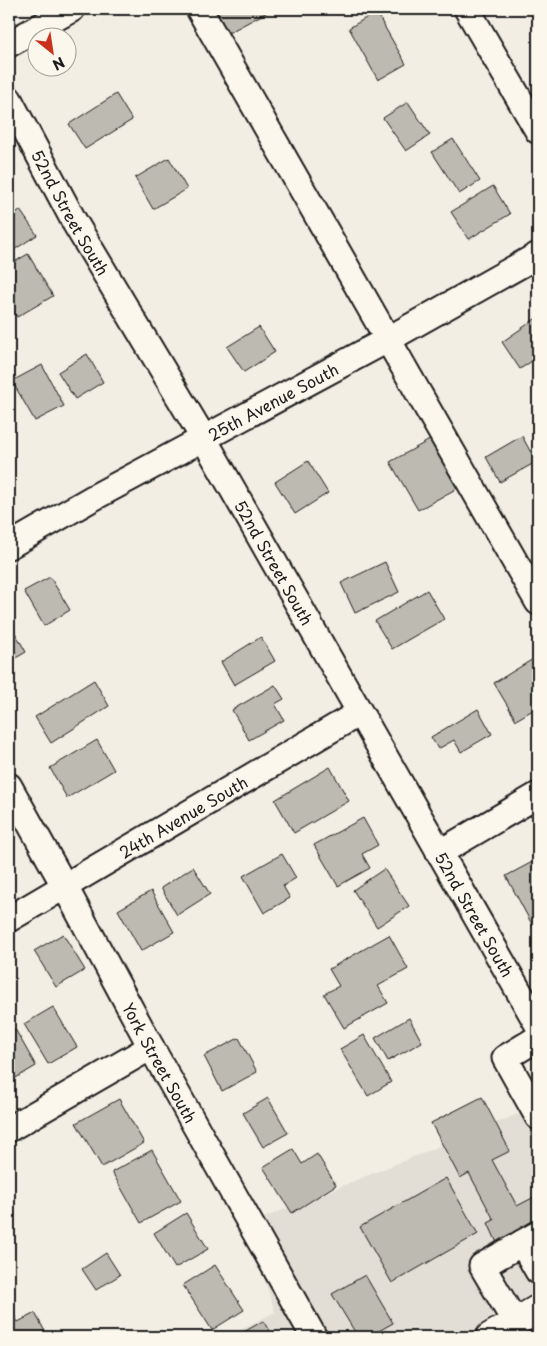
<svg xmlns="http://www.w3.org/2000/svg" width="547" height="1346" font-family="'Playpen Sans',sans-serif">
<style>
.built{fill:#e2ded5}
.building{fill:#bdbab1;stroke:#1c1c1c}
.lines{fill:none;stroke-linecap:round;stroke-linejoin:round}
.minor-casing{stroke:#1c1c1c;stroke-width:29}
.major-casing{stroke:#1c1c1c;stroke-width:31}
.minor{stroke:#fbf7ec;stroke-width:25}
.major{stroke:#fbf7ec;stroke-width:28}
.labels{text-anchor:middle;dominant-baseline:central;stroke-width:4;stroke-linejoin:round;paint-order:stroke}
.street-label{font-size:16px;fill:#1c1c1c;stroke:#fbf7ec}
</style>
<rect width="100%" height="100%" fill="#f2eee4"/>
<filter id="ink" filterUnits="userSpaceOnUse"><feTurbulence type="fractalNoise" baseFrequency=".02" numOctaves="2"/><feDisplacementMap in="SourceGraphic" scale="10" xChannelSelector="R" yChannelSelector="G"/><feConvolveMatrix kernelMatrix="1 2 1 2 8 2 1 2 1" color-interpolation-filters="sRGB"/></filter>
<g filter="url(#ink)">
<path class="built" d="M538 1106V1294L464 1337H328L261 1219Z
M260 1265 301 1337H227L275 1312Z"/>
<path class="building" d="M215 9H273L228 33Z
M376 12 406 64 378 80 349 28Z
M116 94 132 120 85 149 69 124Z
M408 102 430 135 406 151 383 118Z
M453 139 480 181 459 194 432 152Z
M169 158 187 189 153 209 135 178Z
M493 186 510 214 469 239 451 212Z
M20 210 37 235 9 253V217Z
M28 254 53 296 17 317 9 303V265Z
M538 317V357L520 369 502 342Z
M259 327 275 352 244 372 227 347Z
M87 354 103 382 75 399 58 372Z
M42 365 64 406 35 421 12 381Z
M522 436 536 462 500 482 486 457Z
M435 437 463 485 418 510 390 462Z
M308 461 328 493 295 514 275 482Z
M385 562 399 592 355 613 341 583Z
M50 577 70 610 44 626 24 591Z
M427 590 444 619 392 649 375 621Z
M9 622 26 652 9 662Z
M261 637 275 661 234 685 221 662Z
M538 656V707L516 720 494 683Z
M94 680 109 706 51 743 35 717Z
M275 685 284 699 275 704 284 720 249 740 232 710Z
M478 709 492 734 461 752 454 740 438 749 431 737Z
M97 740 114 770 67 798 50 768Z
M330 767 349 801 294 833 275 800Z
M363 818 378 845 362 854 370 868 338 886 314 845Z
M282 854 296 878 283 886 290 898 264 913 243 876Z
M538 859V928L535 930 506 876Z
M193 867 210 894 177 915 161 888Z
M384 869 409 906 377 927 353 890Z
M151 891 174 932 141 951 118 910Z
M63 934 85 970 56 987 34 951Z
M389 935 408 969 378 986 388 1003 344 1028 324 994 339 986 329 969Z
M53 1007 77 1047 48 1064 24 1024Z
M409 1018 422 1042 388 1061 375 1038Z
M15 1029 36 1066 9 1082V1033Z
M364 1035 391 1082 368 1096 340 1049Z
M239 1038 257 1072 222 1091 204 1056Z
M482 1097 510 1151 492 1160 517 1206 538 1195V1223L498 1245 488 1223 494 1220 469 1173 460 1178 431 1123Z
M268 1098 288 1133 263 1147 243 1113Z
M119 1099 144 1143 102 1167 76 1123Z
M293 1149 302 1164 317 1154 336 1185 292 1213 263 1167Z
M152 1150 181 1201 141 1223 112 1172Z
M446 1178 478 1234 392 1283 360 1227Z
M186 1213 208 1249 175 1268 154 1233Z
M106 1253 120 1275 96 1290 82 1269Z
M215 1265 244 1310 212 1330 183 1285Z
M365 1275 393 1323 368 1337H358L332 1294Z
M11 1310 18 1322 35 1313 48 1337H9V1311Z
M263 1321 273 1337H235Z"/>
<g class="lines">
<defs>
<g id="minor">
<path d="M199 9 538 602"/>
<path d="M467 9 538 131"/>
<path d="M9 44 72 9"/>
<path id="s1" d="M9 99 75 223 204 439 538 1025"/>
<path id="s2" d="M9 546 91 499 387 340 538 255"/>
<path id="s3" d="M9 786 65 887 151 1047 314 1337"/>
<path d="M439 853 538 795"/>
<path id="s4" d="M9 919 359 713"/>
<path d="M538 1038 505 1058 538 1117"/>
<path d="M9 1129 151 1047"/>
<path d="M538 1234 522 1243 538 1271"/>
<path d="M515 1322 482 1266 522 1243"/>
</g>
<path id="major" d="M490 1337 538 1309"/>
</defs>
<use href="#minor" class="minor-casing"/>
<use href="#major" class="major-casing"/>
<use href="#minor" class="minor"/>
<use href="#major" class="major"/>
</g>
</g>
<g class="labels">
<g class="street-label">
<text stroke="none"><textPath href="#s1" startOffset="129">52nd Street South</textPath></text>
<text stroke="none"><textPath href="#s2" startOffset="301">25th Avenue South</textPath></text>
<text stroke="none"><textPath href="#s1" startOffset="534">52nd Street South</textPath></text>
<text stroke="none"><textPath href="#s4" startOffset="202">24th Avenue South</textPath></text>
<text stroke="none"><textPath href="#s1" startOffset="939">52nd Street South</textPath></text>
<text stroke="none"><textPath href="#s3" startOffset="315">York Street South</textPath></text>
</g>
</g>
<rect width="547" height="1346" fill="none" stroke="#fbf7ec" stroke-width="30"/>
<rect x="15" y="15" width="517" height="1316" fill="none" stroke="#1c1c1c" stroke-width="2" filter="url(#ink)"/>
<g transform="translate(52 52) rotate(150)"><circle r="24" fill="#fbf7ec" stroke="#a29f99"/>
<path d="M0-4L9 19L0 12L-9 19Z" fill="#c8321e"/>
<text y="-8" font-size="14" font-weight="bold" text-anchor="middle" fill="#1c1c1c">N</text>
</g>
</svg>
